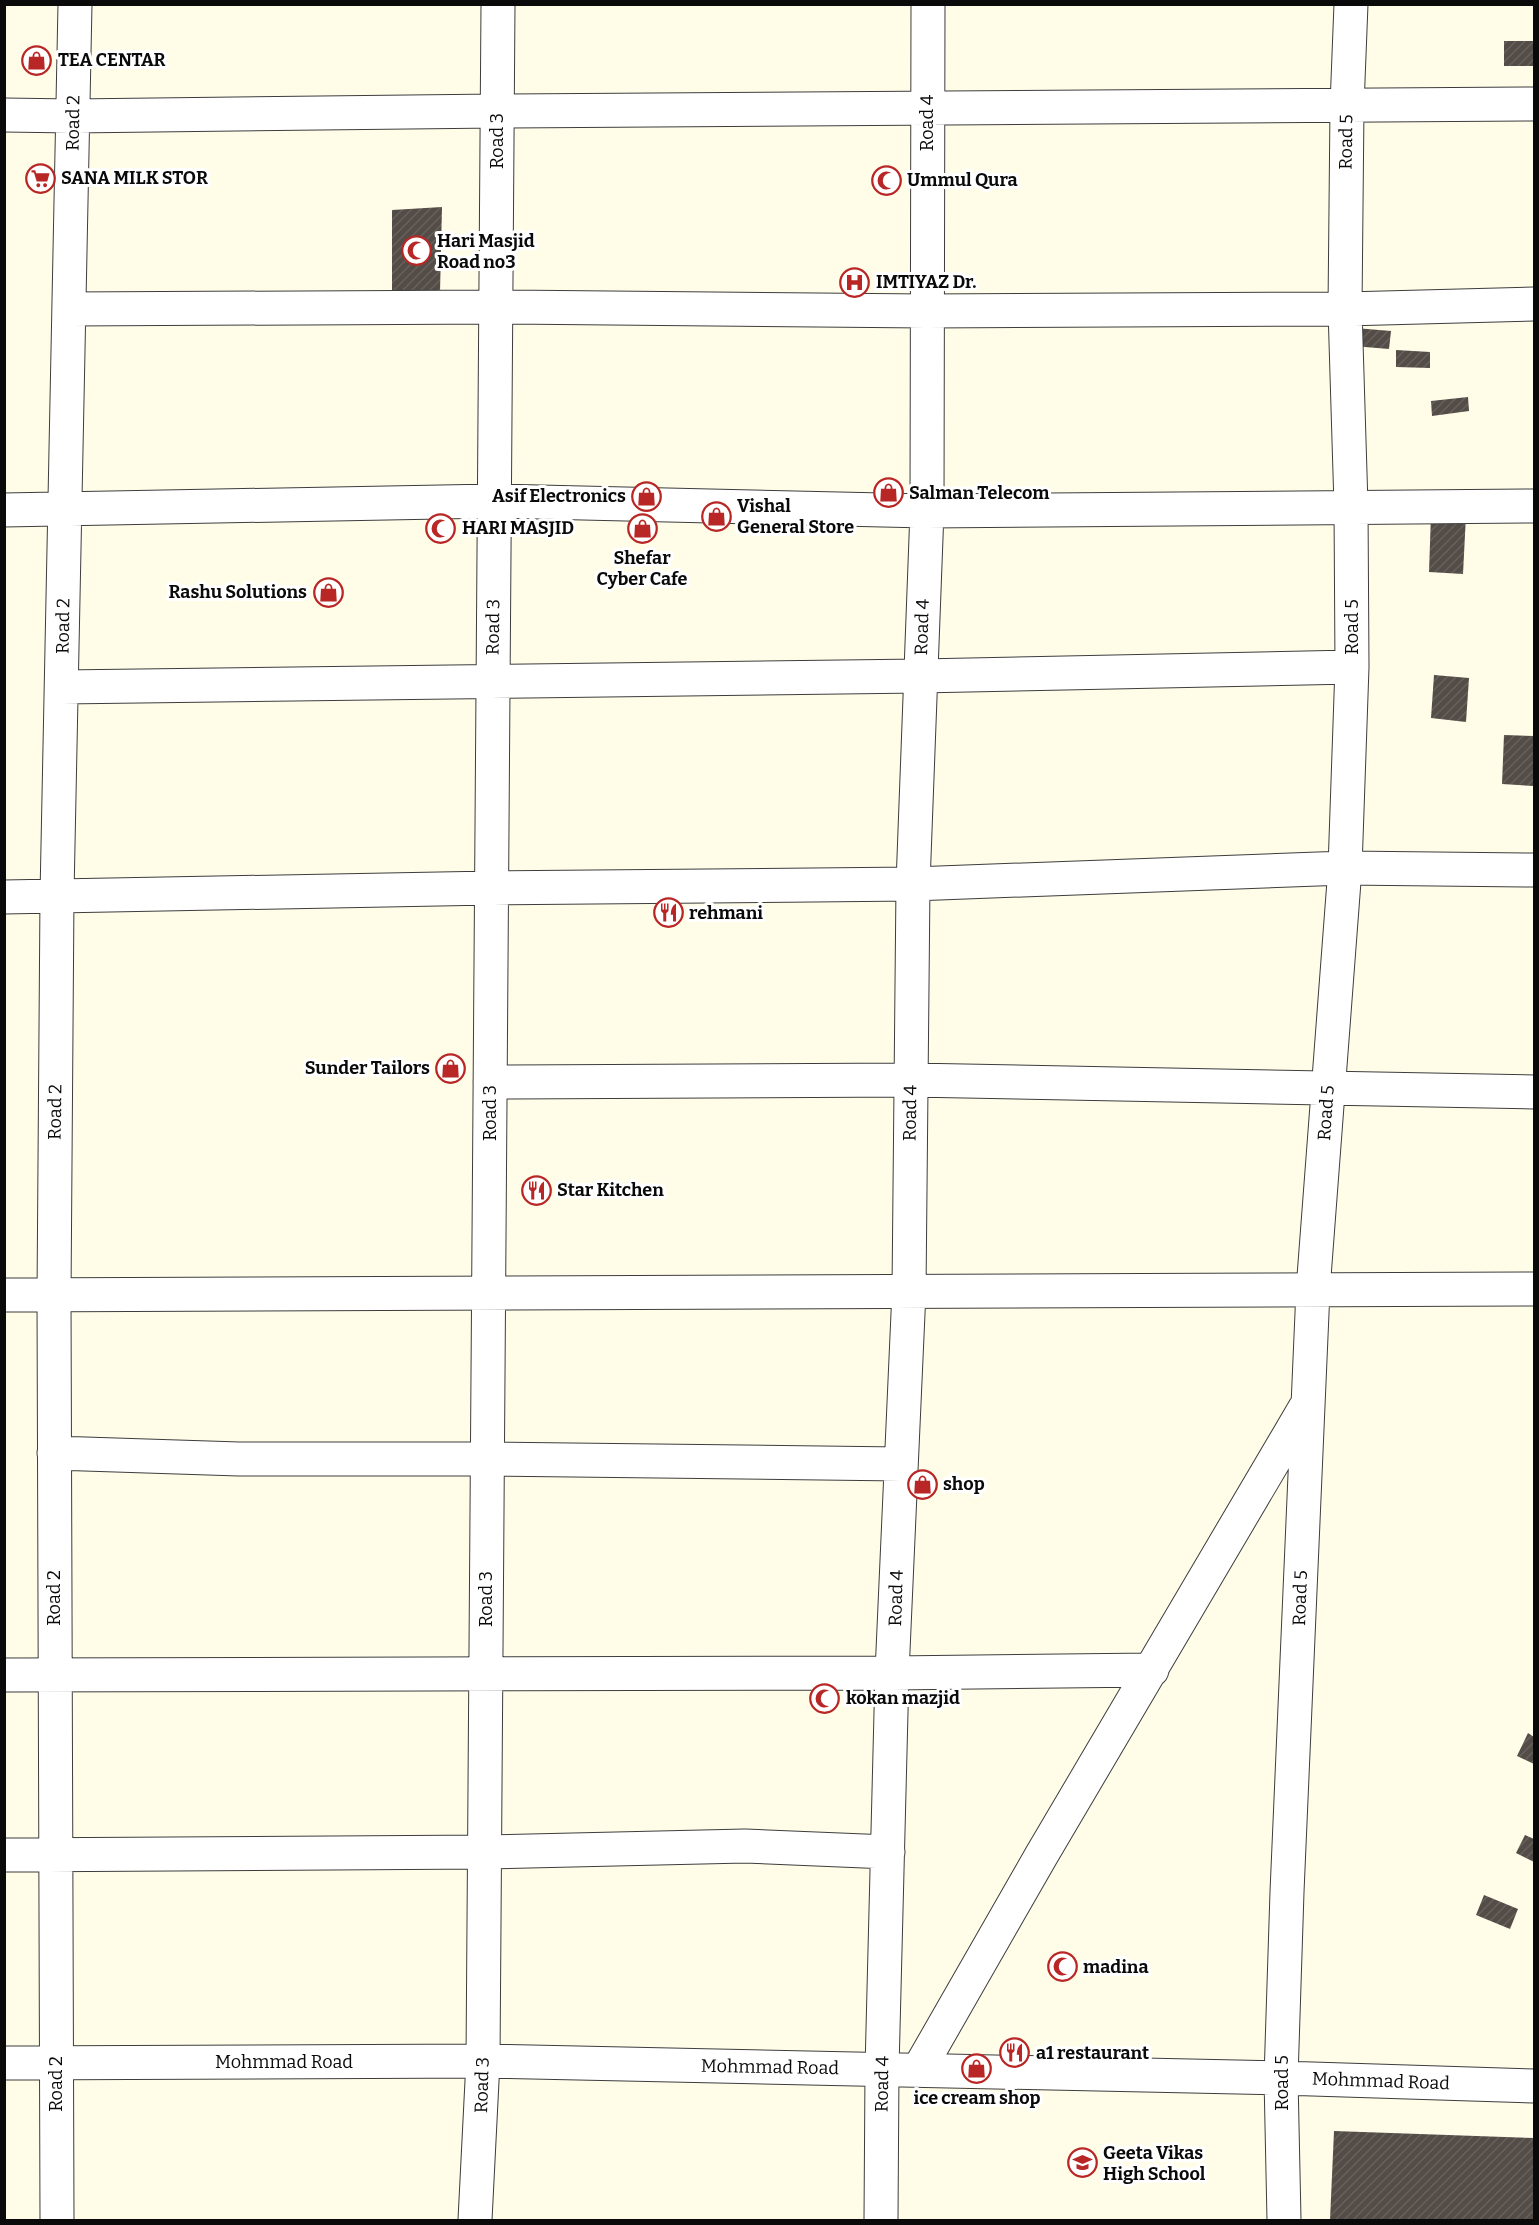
<svg xmlns="http://www.w3.org/2000/svg" width="1539" height="2225" font-family="Bitter,serif">
<style>
.building{fill:url(#building-hatch)}
.lines{fill:none;stroke-linecap:round;stroke-linejoin:round}
.minor-casing{stroke:#3d3d3d;stroke-width:35}
.minor{stroke:#fff;stroke-width:33}
.labels{text-anchor:middle;dominant-baseline:central;stroke-width:6;stroke-linejoin:round;paint-order:stroke}
.poi-label{font-size:18px;font-weight:bold;fill:#0a0a0a;stroke:#fff;text-anchor:start}
.street-label{font-size:18px;fill:#0a0a0a;stroke:#fff}
</style>
<defs>
<pattern id="building-hatch" width="6" height="6" patternUnits="userSpaceOnUse" patternTransform="scale(1.5)"><rect width="6" height="6" fill="#534c47"/><path d="M-1 1l2-2M0 6l6-6M5 7l2-2" fill="none" stroke="#67615d"/></pattern>
</defs>
<rect width="100%" height="100%" fill="#fffce8"/>
<path class="building" d="M1504 41H1534V66H1504Z
M442 207 440 292H392V210Z
M1355 328 1391 331 1389 349 1353 346Z
M1396 350 1430 352V368L1396 367Z
M1468 397 1469 411 1432 416 1431 401Z
M1431 514 1466 515 1463 574 1429 572Z
M1434 675 1469 678 1466 722 1431 718Z
M1504 735 1534 736V786L1502 784Z
M1528 1733 1534 1737V1764L1517 1756Z
M1525 1835 1534 1839V1862L1516 1853Z
M1484 1895 1518 1909 1510 1929 1476 1915Z
M1334 2131 1534 2138V2220H1330Z"/>
<g class="lines">
<defs>
<path id="minor" d="M4 115 73 116 497 111 1534 104
M69 309 496 307 926 311 1345 309 1534 304
M4 510 494 501 927 511 1534 506
M62 687 920 676 1352 667
M4 897 492 888 913 884 1345 868 1534 870
M490 1082 911 1080 1534 1092
M4 1295 1534 1289
M54 1453 239 1459H487L901 1464
M4 1675 892 1673 1152 1670
M4 1855 485 1852 745 1846 888 1852
M4 2063 483 2061 1281 2078 1534 2086
M919 2069 1041 1856 1305 1408
M57 2220 54 1297 57 895 75 4
M475 2220 483 2061 498 4
M881 2220 882 2069 892 1673 909 1291 913 884 927 511 928 4
M1284 2220 1281 2078 1287 1892 1313 1290 1345 868 1352 667 1351 506 1345 309 1347 106 1351 4"/>
</defs>
<use href="#minor" class="minor-casing"/>
<use href="#minor" class="minor"/>
</g>
<defs>
<symbol id="shop-ring" viewBox="-11 -11 22 22"><circle r="9.5" fill="#fff" stroke="#b82725" stroke-width="1.5"/><path d="M-5-2.5h2.3a2.7 3.5 0 0 1 5.4 0H5L5.5 6h-11ZM-1.5-2.5h3a1.5 2.3 0 0 0-3 0Z" fill="#b82725"/></symbol>
<symbol id="supermarket-ring" viewBox="-11 -11 22 22"><circle r="9.5" fill="#fff" stroke="#b82725" stroke-width="1.5"/><path d="M-6-5.5h2.5l.6 2H6L4.5 2H-2.5L-4.4-4H-6ZM-1.5 3.2a1.3 1.3 0 1 0 .1 0ZM3 3.2a1.3 1.3 0 1 0 .1 0Z" fill="#b82725"/></symbol>
<symbol id="mosque-ring" viewBox="-11 -11 22 22"><circle r="9.5" fill="#fff" stroke="#b82725" stroke-width="1.5"/><path d="M3.5-4.9A6 6 0 1 0 3.5 4.9A5 5 0 1 1 3.5-4.9Z" fill="#b82725"/></symbol>
<symbol id="hospital-ring" viewBox="-11 -11 22 22"><circle r="9.5" fill="#fff" stroke="#b82725" stroke-width="1.5"/><path d="M-5-5h3v3.5h4V-5h3V5h-3V1.5h-4V5h-3Z" fill="#b82725"/></symbol>
<symbol id="restaurant-ring" viewBox="-11 -11 22 22"><circle r="9.5" fill="#fff" stroke="#b82725" stroke-width="1.5"/><path d="M-5-6h1v4h1v-4h1v4h1v-4h1v5L-1.5 .5V6h-2V.5L-5-1ZM5-6V6H3V1.5H1.5Q1.5-4 5-6Z" fill="#b82725"/></symbol>
<symbol id="school-ring" viewBox="-11 -11 22 22"><circle r="9.5" fill="#fff" stroke="#b82725" stroke-width="1.5"/><path d="M0-5L7-2L0 1L-7-2ZM-4 1L0 2.5L4 1V4Q0 6-4 4Z" fill="#b82725"/></symbol>
</defs>
<g fill-rule="evenodd">
<use href="#shop-ring" x="20" y="44" width="33" height="33"/>
<use href="#supermarket-ring" x="24" y="162" width="33" height="33"/>
<use href="#mosque-ring" x="870" y="164" width="33" height="33"/>
<use href="#mosque-ring" x="400" y="234" width="33" height="33"/>
<use href="#hospital-ring" x="838" y="266" width="33" height="33"/>
<use href="#shop-ring" x="872" y="476" width="33" height="33"/>
<use href="#shop-ring" x="630" y="480" width="33" height="33"/>
<use href="#shop-ring" x="700" y="500" width="33" height="33"/>
<use href="#mosque-ring" x="424" y="512" width="33" height="33"/>
<use href="#shop-ring" x="626" y="512" width="33" height="33"/>
<use href="#shop-ring" x="312" y="576" width="33" height="33"/>
<use href="#restaurant-ring" x="652" y="896" width="33" height="33"/>
<use href="#shop-ring" x="434" y="1052" width="33" height="33"/>
<use href="#restaurant-ring" x="520" y="1174" width="33" height="33"/>
<use href="#shop-ring" x="906" y="1468" width="33" height="33"/>
<use href="#mosque-ring" x="808" y="1682" width="33" height="33"/>
<use href="#mosque-ring" x="1046" y="1950" width="33" height="33"/>
<use href="#restaurant-ring" x="998" y="2036" width="33" height="33"/>
<use href="#shop-ring" x="960" y="2052" width="33" height="33"/>
<use href="#school-ring" x="1066" y="2146" width="33" height="33"/>
</g>
<g class="labels">
<g class="poi-label">
<text x="58" y="60">TEA CENTAR</text>
<text x="61" y="178">SANA MILK STOR</text>
<text x="907" y="180">Ummul Qura</text>
<text x="437" y="241">Hari Masjid<tspan x="437" dy="21">Road no3</tspan></text>
<text x="876" y="282">IMTIYAZ Dr.</text>
<text x="909" y="493">Salman Telecom</text>
<text x="626" y="496" text-anchor="end">Asif Electronics</text>
<text x="737" y="506">Vishal<tspan x="737" dy="21">General Store</tspan></text>
<text x="462" y="528">HARI MASJID</text>
<text x="642" y="558" text-anchor="middle">Shefar<tspan x="642" dy="21">Cyber Cafe</tspan></text>
<text x="307" y="592" text-anchor="end">Rashu Solutions</text>
<text x="689" y="913">rehmani</text>
<text x="430" y="1068" text-anchor="end">Sunder Tailors</text>
<text x="557" y="1190">Star Kitchen</text>
<text x="943" y="1484">shop</text>
<text x="846" y="1698">kokan mazjid</text>
<text x="1083" y="1967">madina</text>
<text x="1036" y="2053">a1 restaurant</text>
<text x="977" y="2098" text-anchor="middle">ice cream shop</text>
<text x="1103" y="2153">Geeta Vikas<tspan x="1103" dy="21">High School</tspan></text>
</g>
<g class="street-label">
<text transform="translate(73 123) rotate(-89)">Road 2</text>
<text transform="translate(927 123) rotate(-90)">Road 4</text>
<text transform="translate(497 141) rotate(-90)">Road 3</text>
<text transform="translate(1346 142) rotate(-89)">Road 5</text>
<text transform="translate(63 626) rotate(-89)">Road 2</text>
<text transform="translate(493 627) rotate(-89)">Road 3</text>
<text transform="translate(922 627) rotate(-88)">Road 4</text>
<text transform="translate(1352 627) rotate(-90)">Road 5</text>
<text transform="translate(55 1112) rotate(-89)">Road 2</text>
<text transform="translate(490 1113) rotate(-90)">Road 3</text>
<text transform="translate(910 1113) rotate(-89)">Road 4</text>
<text transform="translate(1326 1113) rotate(-86)">Road 5</text>
<text transform="translate(54 1598) rotate(-90)">Road 2</text>
<text transform="translate(896 1598) rotate(-88)">Road 4</text>
<text transform="translate(1300 1598) rotate(-88)">Road 5</text>
<text transform="translate(486 1599) rotate(-90)">Road 3</text>
<text x="284" y="2062">Mohmmad Road</text>
<text transform="translate(770 2067) rotate(1)">Mohmmad Road</text>
<text transform="translate(1381 2081) rotate(2)">Mohmmad Road</text>
<text transform="translate(1282 2083) rotate(-90)">Road 5</text>
<text transform="translate(56 2084) rotate(-90)">Road 2</text>
<text transform="translate(882 2084) rotate(-89)">Road 4</text>
<text transform="translate(482 2085) rotate(-88)">Road 3</text>
</g>
</g>
<rect width="1539" height="2225" fill="none" stroke="#0a0a0a" stroke-width="12"/>
</svg>
